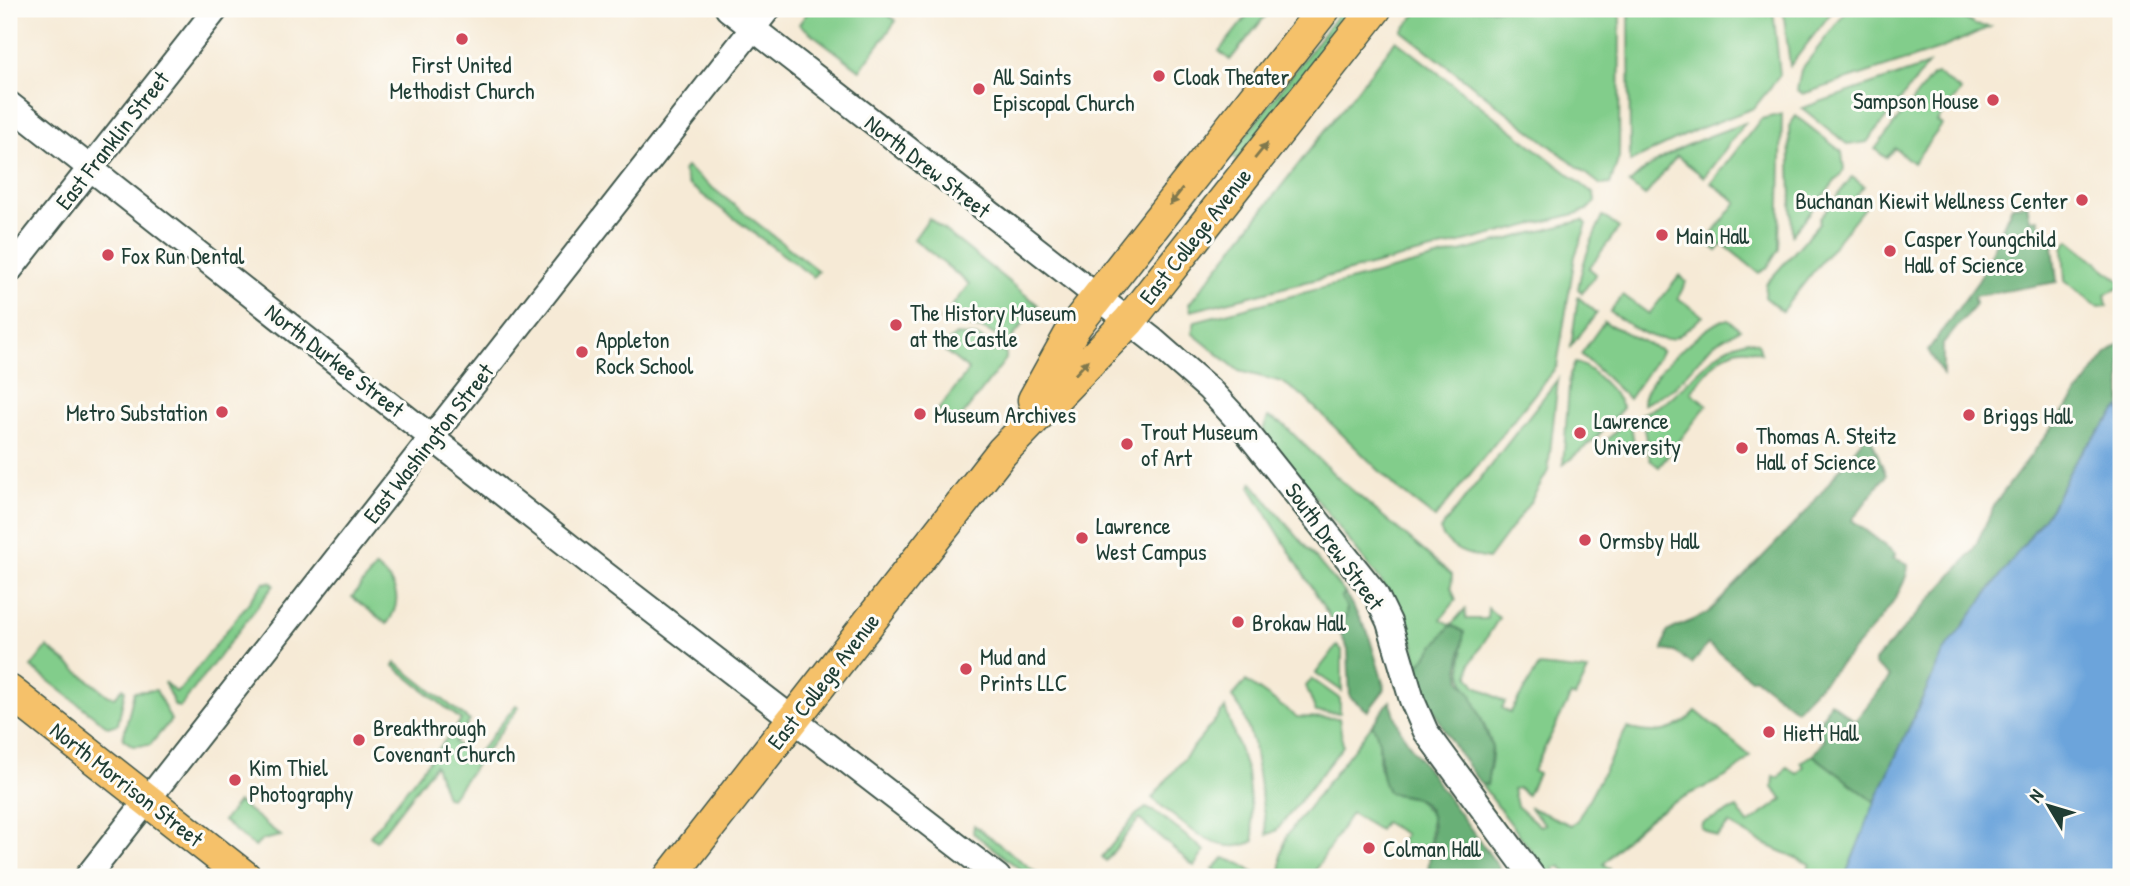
<svg xmlns="http://www.w3.org/2000/svg" width="2130" height="886" font-family="'Patrick Hand',sans-serif">
<style>
.green{fill:#82cd8b;stroke:#508560;stroke-width:2}
.forest{fill:#69b077;stroke:#447656;stroke-width:2}
.water{fill:#6ca4db;stroke:#467088;stroke-width:2}
.lines{fill:none;stroke-linecap:round;stroke-linejoin:round}
.minor-casing{stroke:#3f574c;stroke-width:28}
.major-casing{stroke:#3f574c;stroke-width:35}
.minor{stroke:#fff;stroke-width:24}
.major{stroke:#f5c16b;stroke-width:32}
.oneway{fill:#7f784d}
.poi-dot{fill:#d1495b;stroke:#fdfcf7;stroke-width:2.5}
.labels{text-anchor:middle;dominant-baseline:central;stroke-width:6;stroke-linejoin:round;paint-order:stroke}
.poi-label{font-size:23px;fill:#1f3d34;stroke:#fdfcf7;text-anchor:start}
.street-label{font-size:23px;fill:#1f3d34;stroke:#fdfcf7}
</style>
<rect width="100%" height="100%" fill="#fdfcf7"/>
<filter id="ink" filterUnits="userSpaceOnUse"><feTurbulence type="fractalNoise" baseFrequency=".0143" numOctaves="2"/><feDisplacementMap in="SourceGraphic" scale="14" xChannelSelector="R" yChannelSelector="G"/><feConvolveMatrix kernelMatrix="1 2 1 2 8 2 1 2 1" color-interpolation-filters="sRGB"/></filter>
<filter id="wash" filterUnits="userSpaceOnUse"><feTurbulence type="fractalNoise" baseFrequency=".00686" numOctaves="4" result="noise"/><feDisplacementMap in="SourceGraphic" scale="28" xChannelSelector="R" yChannelSelector="G"/><feGaussianBlur stdDeviation="1.57" result="paint"/><feColorMatrix in="noise" values="0 0 0 0 0 0 0 0 0 0 0 0 0 0 0 0 0 1.4 0 .05"/><feComposite in="paint" operator="in"/></filter>
<g filter="url(#wash)">
<rect width="100%" height="100%" fill="#f6ead6"/>
<path class="green" d="M810 9H881L896 21 860 70 799 24Z
M1249 9H1271L1230 60 1219 51 1251 11Z
M1342 9 1354 15 1237 160 1231 155Z
M1420 9H1620L1619 157 1610 184 1601 185 1402 31Z
M1629 9H1773L1780 75 1754 108 1696 130 1630 162Z
M1783 9H1834L1790 66Z
M1848 9H1949L1975 25 1990 27 1940 49 1803 94 1797 90 1801 70Z
M1396 40 1593 193 1596 202 1587 210 1575 214 1191 311 1189 304Z
M1928 65 1867 142 1848 145 1802 108Z
M1937 74 1961 91 1937 121 1942 125 1913 163 1895 148 1886 158 1875 149 1932 76Z
M1782 114 1779 249 1767 268 1759 273 1723 244 1717 251 1706 242 1737 202 1711 183 1761 119Z
M1796 116 1842 152 1844 170 1792 235 1789 126Z
M1745 123 1704 177 1677 156 1645 196 1629 184C1659 153 1705 137 1745 123Z
M686 167 818 271 813 277 688 184 683 171Z
M1852 177 1864 186 1856 196 1867 204 1782 311 1765 297 1766 284 1819 224 1820 218Z
M1603 216 1619 228 1589 268 1596 274 1582 293 1578 289C1582 262 1591 240 1603 216Z
M929 218 1038 305 1008 343 986 330 941 320 969 284 914 239Z
M1583 220 1587 224 1575 256 1557 366 1435 518 1399 490 1303 396 1282 382 1239 371 1192 333 1195 321Z
M2069 240 2121 282V287L2105 294 2107 306 2098 307 2065 281 2063 248Z
M1680 275 1686 282 1678 298 1703 316C1694 323 1686 332 1676 337 1658 347 1625 322 1610 312L1623 295 1649 314Z
M1578 297 1597 313 1571 346Z
M1722 320H1728L1740 329 1712 345 1674 388 1643 405C1641 379 1700 331 1722 320Z
M1604 322 1662 351 1629 399 1581 354Z
M956 335 979 337 1006 354V359L956 424 938 410 969 370 941 348Z
M1748 340 1758 343 1761 353C1729 337 1708 370 1691 392L1707 405 1659 467 1650 460 1641 414C1691 396 1700 351 1748 340Z
M1575 363C1590 365 1617 394 1623 408L1595 439 1563 465 1570 374Z
M1558 379 1548 471 1529 504 1488 559C1469 555 1448 551 1440 530Z
M1268 417 1283 424 1339 479 1452 575 1451 587 1456 600 1441 619 1451 625 1465 609 1466 619H1487L1488 608 1499 618 1470 664 1469 676 1476 686 1505 702 1502 708 1510 713 1539 666 1588 671 1575 697 1571 695 1533 771 1538 774 1527 795 1519 788 1513 789 1517 806 1540 826 1545 824 1529 807 1571 825 1577 821 1627 728C1654 736 1677 733 1696 711L1750 756C1731 780 1707 784 1682 798 1650 814 1626 836 1604 864L1610 869 1603 877H1570L1560 866 1553 868 1560 877H1551L1481 784 1487 785C1488 774 1494 758 1492 747 1485 713 1454 687 1463 652L1451 626 1417 668 1413 642 1396 601 1263 430Z
M1626 421 1631 425 1635 449 1629 451 1606 448 1605 442Z
M1252 483 1345 593 1342 597 1347 608 1342 637 1250 487Z
M376 567C398 584 403 601 387 624L352 597Z
M271 582 274 585 180 707 175 706 164 682 176 692 180 690 264 583Z
M1337 646 1342 650V691L1316 673Z
M47 647 109 696 115 697 123 688 125 690 118 724 108 727 31 667Z
M396 663 470 721 454 742 474 758 516 705 519 707 451 798 446 797 435 765 376 841 370 836 461 720 394 666Z
M1312 679 1340 699V713L1316 712 1306 686Z
M1246 681 1297 717 1339 718 1343 746 1277 830 1267 835 1254 746 1242 711 1232 697Z
M156 690 171 720 150 745 133 746 123 739 134 692Z
M1225 708 1247 772 1254 841C1217 861 1178 819 1152 798Z
M1372 725 1379 735V766L1389 793 1416 798 1431 815 1430 852 1417 853 1400 843 1405 834 1384 822 1379 830 1351 813 1311 877H1281V855L1287 835Z
M1813 755 1875 802 1845 877H1805L1810 864 1760 842 1729 824 1717 837 1701 828 1702 823 1737 808 1748 824 1783 799 1773 788 1774 776 1779 778 1787 767 1797 774 1804 766 1800 762Z
M238 802 281 836 262 840 255 847 223 821Z
M1146 808 1157 813 1205 851 1194 866 1139 819 1106 861 1102 857 1136 815Z
M974 825 1042 877H1030L973 833Z
M1224 858 1243 865 1259 877H1224L1213 869Z"/>
<path class="forest" d="M2027 204 2030 220 2038 219 2040 227 2058 240 2053 246 2057 282 1974 296 1975 305 1943 344V375L1928 350 1979 280 2012 206Z
M2121 342V406L2076 459 2051 508 1943 653 1875 802 1813 755 1825 739 1816 731 1830 702 1855 721 1890 677 1875 665V661L1972 553 1996 502 2107 354Z
M1866 435 1871 438 1886 475 1852 520 1896 554 1893 558 1908 564C1909 602 1823 680 1796 710L1754 677 1751 679 1708 644 1692 664 1675 652 1663 650 1667 632C1682 623 1696 621 1710 611L1806 512Z
M1345 593 1368 633 1385 689 1368 711 1350 697 1348 649 1342 637 1347 608 1341 597Z
M1451 625 1464 632 1459 667 1461 681 1472 695 1492 748 1487 785 1481 784C1453 747 1431 713 1417 668Z
M1390 701 1400 729 1413 750 1506 877H1428C1427 854 1445 813 1417 799 1409 795 1398 795 1389 793 1375 772 1386 744 1372 725Z"/>
<path class="water" d="M2121 406V877H1845L1875 802 1943 653 2051 508 2076 459Z"/>
</g>
<g filter="url(#ink)">
<g class="lines">
<defs>
<path id="minor" d="M728 9 1153 340 1209 389 1234 416 1375 593 1389 622 1412 700 1426 732 1533 877
M9 104 602 572 998 877
M9 271 216 9
M87 877 768 9"/>
<path id="major" d="M1034 400 1075 326 1324 9
M9 691 245 877
M670 877 1002 452 1129 321 1375 9"/>
</defs>
<use href="#minor" class="minor-casing"/>
<use href="#major" class="major-casing"/>
<use href="#minor" class="minor"/>
<use href="#major" class="major"/>
</g>
<defs><path id="oneway-solid" d="M-6-.8H1V-3.2L6.5 0L1 3.2V.8H-6Z" transform="scale(1.75)"/></defs>
<g class="oneway">
<use href="#oneway-solid" transform="translate(1261 151) rotate(-51)"/>
<use href="#oneway-solid" transform="translate(1176 197) rotate(128)"/>
<use href="#oneway-solid" transform="translate(1082 367) rotate(-47)"/>
</g>
</g>
<g class="poi-dot">
<circle cx="462" cy="39" r="7"/>
<circle cx="1159" cy="76" r="7"/>
<circle cx="979" cy="89" r="7"/>
<circle cx="1993" cy="100" r="7"/>
<circle cx="2082" cy="200" r="7"/>
<circle cx="1662" cy="235" r="7"/>
<circle cx="1890" cy="251" r="7"/>
<circle cx="108" cy="255" r="7"/>
<circle cx="896" cy="325" r="7"/>
<circle cx="582" cy="352" r="7"/>
<circle cx="222" cy="412" r="7"/>
<circle cx="920" cy="414" r="7"/>
<circle cx="1969" cy="415" r="7"/>
<circle cx="1580" cy="433" r="7"/>
<circle cx="1127" cy="444" r="7"/>
<circle cx="1742" cy="448" r="7"/>
<circle cx="1082" cy="538" r="7"/>
<circle cx="1585" cy="540" r="7"/>
<circle cx="1238" cy="622" r="7"/>
<circle cx="966" cy="669" r="7"/>
<circle cx="1769" cy="732" r="7"/>
<circle cx="359" cy="740" r="7"/>
<circle cx="235" cy="780" r="7"/>
<circle cx="1369" cy="848" r="7"/>
</g>
<g class="labels">
<g class="poi-label">
<text x="462" y="64" text-anchor="middle">First United<tspan x="462" dy="26">Methodist Church</tspan></text>
<text x="993" y="76">All Saints<tspan x="993" dy="26">Episcopal Church</tspan></text>
<text x="1173" y="76">Cloak Theater</text>
<text x="1979" y="100" text-anchor="end">Sampson House</text>
<text x="2068" y="200" text-anchor="end">Buchanan Kiewit Wellness Center</text>
<text x="1676" y="235">Main Hall</text>
<text x="1904" y="238">Casper Youngchild<tspan x="1904" dy="26">Hall of Science</tspan></text>
<text x="122" y="255">Fox Run Dental</text>
<text x="910" y="312">The History Museum<tspan x="910" dy="26">at the Castle</tspan></text>
<text x="596" y="339">Appleton<tspan x="596" dy="26">Rock School</tspan></text>
<text x="208" y="412" text-anchor="end">Metro Substation</text>
<text x="934" y="414">Museum Archives</text>
<text x="1983" y="415">Briggs Hall</text>
<text x="1594" y="420">Lawrence<tspan x="1594" dy="26">University</tspan></text>
<text x="1141" y="431">Trout Museum<tspan x="1141" dy="26">of Art</tspan></text>
<text x="1756" y="435">Thomas A. Steitz<tspan x="1756" dy="26">Hall of Science</tspan></text>
<text x="1096" y="525">Lawrence<tspan x="1096" dy="26">West Campus</tspan></text>
<text x="1599" y="540">Ormsby Hall</text>
<text x="1252" y="622">Brokaw Hall</text>
<text x="980" y="656">Mud and<tspan x="980" dy="26">Prints LLC</tspan></text>
<text x="373" y="727">Breakthrough<tspan x="373" dy="26">Covenant Church</tspan></text>
<text x="1783" y="732">Hiett Hall</text>
<text x="249" y="767">Kim Thiel<tspan x="249" dy="26">Photography</tspan></text>
<text x="1383" y="848">Colman Hall</text>
</g>
<g class="street-label">
<text transform="translate(112 140) rotate(-52)">East Franklin Street</text>
<text transform="translate(928 166) rotate(38)">North Drew Street</text>
<text transform="translate(1195 236) rotate(-52)">East College Avenue</text>
<text transform="translate(335 360) rotate(38)">North Durkee Street</text>
<text transform="translate(428 443) rotate(-52)">East Washington Street</text>
<text transform="translate(1335 546) rotate(54)">South Drew Street</text>
<text transform="translate(823 681) rotate(-52)">East College Avenue</text>
<text transform="translate(127 784) rotate(38)">North Morrison Street</text>
</g>
</g>
<rect width="2130" height="886" fill="none" stroke="#fdfcf7" stroke-width="35"/>
<g transform="translate(2049 806) rotate(308)" stroke="#fdfcf7" stroke-width="5" paint-order="stroke">
<path d="M0-5L12 26L0 18L-12 26Z" fill="#1f3d34"/>
<text y="-10" font-size="19" font-weight="bold" text-anchor="middle" fill="#1f3d34">N</text>
</g>
</svg>
